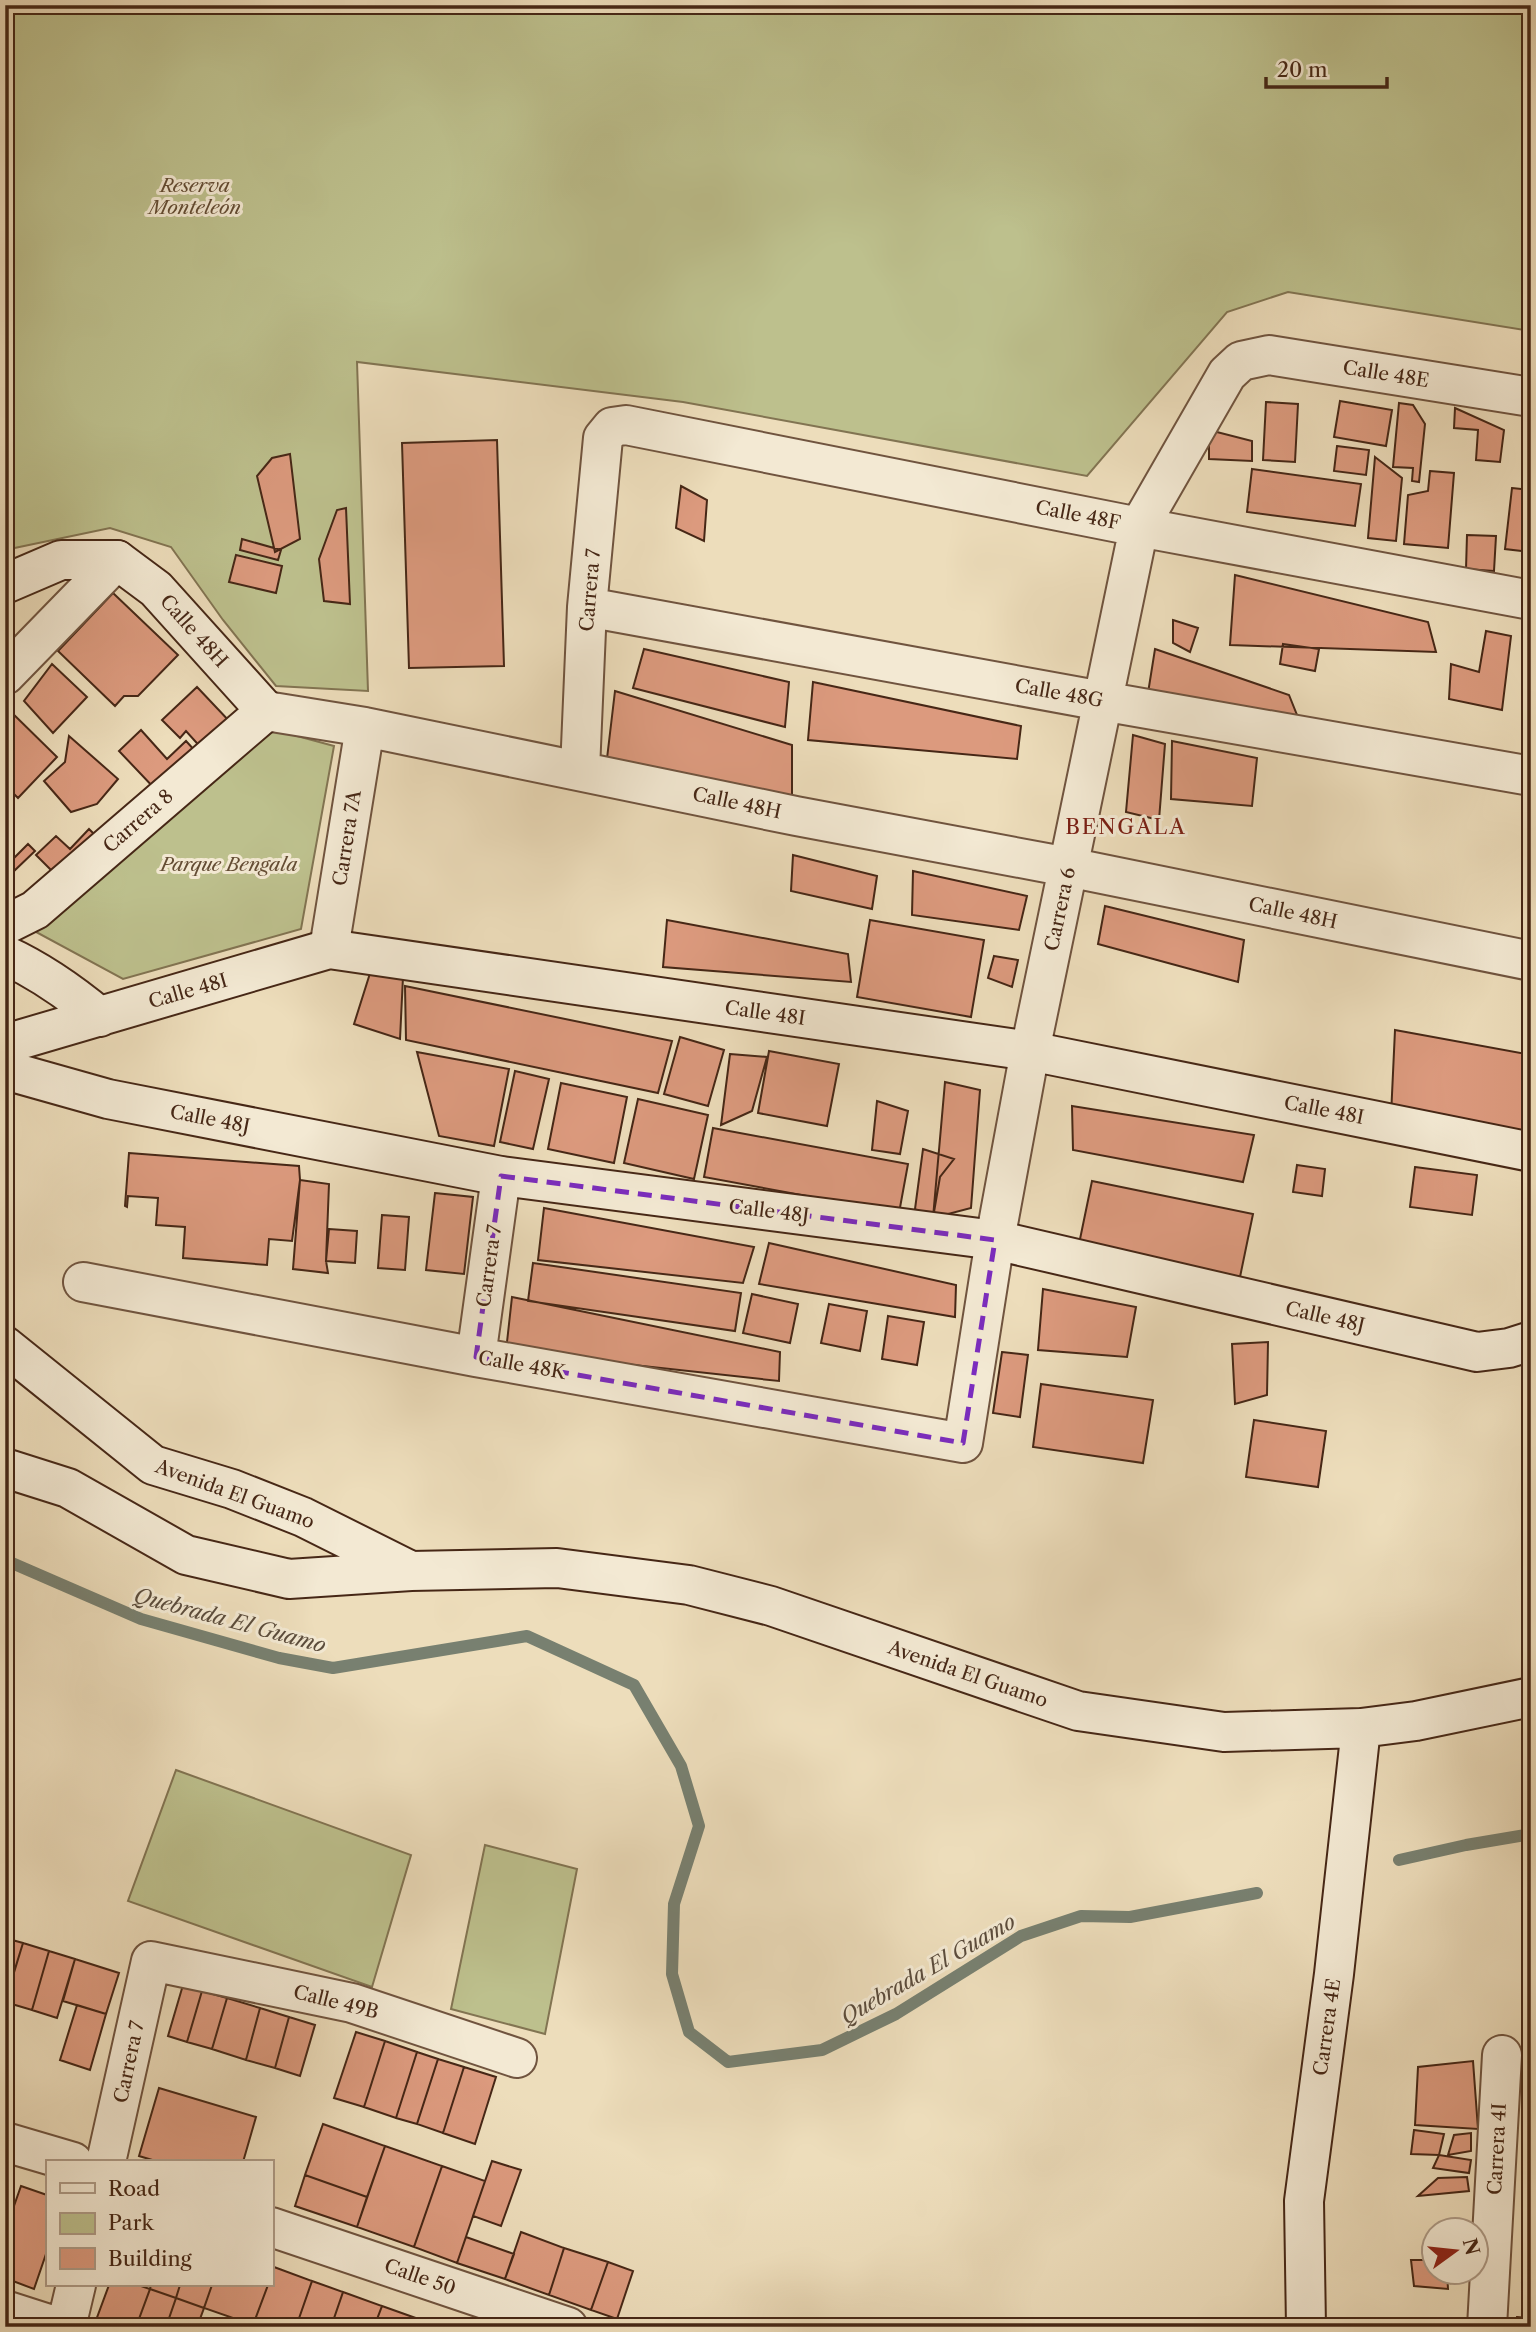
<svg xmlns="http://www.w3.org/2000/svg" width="1536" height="2332" font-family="'Libre Caslon Text',serif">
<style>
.green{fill:#bdc08d;stroke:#827452;stroke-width:2}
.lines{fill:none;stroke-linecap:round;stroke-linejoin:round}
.stream{stroke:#788070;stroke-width:12}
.building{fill:#dc9a7e;stroke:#462716;stroke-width:2}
.street-casing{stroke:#70543f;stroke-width:42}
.secondary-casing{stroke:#462716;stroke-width:42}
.street{stroke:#f3e9d3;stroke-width:38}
.secondary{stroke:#f3e9d3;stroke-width:38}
.marked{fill:none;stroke:#7b2cbf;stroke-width:5;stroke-dasharray:14 9;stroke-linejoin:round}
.labels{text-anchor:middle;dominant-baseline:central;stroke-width:6;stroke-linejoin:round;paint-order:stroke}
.park-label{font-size:19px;font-style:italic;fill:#644d34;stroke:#f3e9d3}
.street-label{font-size:19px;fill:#462716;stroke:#f3e9d3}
.neighbourhood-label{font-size:21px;letter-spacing:2px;fill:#7a1f14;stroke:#f3e9d3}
.water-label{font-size:21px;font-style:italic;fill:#5b4c3c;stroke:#f3e9d3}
</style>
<rect width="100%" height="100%" fill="#edddbb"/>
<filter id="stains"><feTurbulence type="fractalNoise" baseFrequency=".00286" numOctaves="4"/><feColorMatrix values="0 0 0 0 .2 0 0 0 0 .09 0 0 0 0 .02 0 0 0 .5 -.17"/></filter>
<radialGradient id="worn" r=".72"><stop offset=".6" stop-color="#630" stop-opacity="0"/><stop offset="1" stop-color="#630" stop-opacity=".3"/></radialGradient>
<path class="green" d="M19 5H1531V331L1288 292 1227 312 1087 476 683 402 357 362 368 691 276 686 223 620 171 547 110 528 5 550V15L10 17Z
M264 727 334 746 301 929 123 979 25 926Z
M176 1770 411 1855 372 1987 128 1901Z
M485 1845 577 1869 545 2034 451 2009Z"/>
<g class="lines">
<path class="stream" d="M5 1560 141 1619 279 1658 333 1668 527 1636 634 1685 681 1766 699 1826 674 1904 672 1974 689 2032 728 2062 822 2050 896 2014 1021 1936 1081 1916 1130 1917 1257 1893
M1399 1860 1466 1845 1531 1834"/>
</g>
<path class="building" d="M1340 401 1392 410 1386 446 1334 437Z
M1266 402 1298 404 1295 462 1263 460Z
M1399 403 1413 405 1425 424 1419 482 1412 481 1413 468 1393 467Z
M1455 408 1504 430 1500 462 1476 460 1478 430 1454 428Z
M1209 430 1252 441V461L1209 459Z
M497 440 504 666 409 668 402 443Z
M1337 446 1369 450 1366 475 1334 471Z
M290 454 300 539 275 552 257 476 272 458Z
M1375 457 1402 478 1396 541 1368 538Z
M1252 469 1361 484 1355 526 1247 512Z
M1430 471 1454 473 1448 548 1404 544 1408 495 1428 491Z
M681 486 707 500 704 541 676 528Z
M1512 488 1531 490V552L1505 549Z
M346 508 350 604 324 601 319 559 337 510Z
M1467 535 1496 536 1494 571 1466 569Z
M242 539 281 550 278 560 240 550Z
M236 555 282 566 276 593 229 582Z
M1235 575 1428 622 1436 652 1230 645Z
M113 593 178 655 138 696H124L115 706 58 651Z
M1173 620 1198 628 1190 652 1173 643Z
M1486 631 1511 636 1502 710 1449 699 1451 664 1479 672Z
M1283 644 1319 649 1315 671 1280 664Z
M644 649 789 682 785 727 633 688Z
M1155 649 1289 695 1299 720 1148 693Z
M52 664 87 697 53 733 24 701Z
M813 682 1021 726 1017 759 808 740Z
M197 687 232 724 204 751 186 731 180 738 162 720Z
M615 691 792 745V812L606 767Z
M5 706 57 757 18 798 5 785Z
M141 730 167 759 186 741 197 753 157 791 119 751Z
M1133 735 1165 744 1159 820 1126 812Z
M69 736 118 779 97 804 71 812 44 781 65 762Z
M1172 741 1257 758 1252 806 1171 799Z
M89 829 99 839 60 879 36 855 56 836 70 849Z
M28 844 35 851 13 872 5 864V855L11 861Z
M793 855 877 876 872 909 791 891Z
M913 871 1027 896 1019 930 912 915Z
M1105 906 1244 940 1238 982 1098 944Z
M667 920 848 954 851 982 663 967Z
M870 920 984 940 971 1017 857 997Z
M994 956 1018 960 1012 987 988 978Z
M372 967 403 977 400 1039 354 1024Z
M405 986 672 1041 658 1093 406 1040Z
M1395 1030 1531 1055V1138L1391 1116Z
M680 1037 724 1050 708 1106 664 1094Z
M769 1051 839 1064 827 1126 758 1113Z
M417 1052 509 1069 494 1146 439 1136Z
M730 1054 767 1057 752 1111 721 1125Z
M515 1071 549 1079 533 1149 500 1142Z
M945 1082 980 1090 971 1208 933 1218Z
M561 1083 627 1097 614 1163 548 1149Z
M638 1099 708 1115 694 1179 624 1163Z
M877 1101 908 1111 900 1154 872 1150Z
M1072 1106 1254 1135 1243 1182 1073 1150Z
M713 1128 908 1164 899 1213 704 1177Z
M923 1149 954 1159 940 1177 933 1218 915 1209Z
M129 1153 299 1166 300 1180 292 1241 269 1239 267 1265 183 1258 185 1227 156 1225 158 1198 128 1196 127 1207 125 1206Z
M1297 1165 1325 1169 1322 1196 1293 1192Z
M1415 1167 1477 1175 1472 1215 1410 1207Z
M300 1180 329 1184 326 1261 328 1273 293 1269Z
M1092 1181 1253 1214 1240 1277 1079 1244Z
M435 1193 473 1197 464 1274 426 1270Z
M544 1208 754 1247 743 1283 538 1260Z
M382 1215 409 1217 405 1270 378 1268Z
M329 1229 357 1231 355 1263 326 1261Z
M769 1243 956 1285 955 1317 759 1284Z
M533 1263 741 1293 735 1331 528 1301Z
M1043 1289 1136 1307 1127 1357 1038 1350Z
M752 1294 798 1304 790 1343 743 1333Z
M512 1297 780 1352 779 1381 506 1351Z
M829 1304 867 1311 860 1351 821 1343Z
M888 1316 924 1322 917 1365 882 1359Z
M1268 1342 1267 1395 1235 1404 1232 1344Z
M1002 1352 1028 1355 1020 1417 993 1413Z
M1041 1384 1153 1400 1143 1463 1033 1447Z
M1254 1420 1326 1431 1318 1487 1246 1477Z
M5 1938 23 1943 5 2001Z
M23 1943 49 1951 32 2010 5 2002Z
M49 1951 75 1959 57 2018 32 2010Z
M75 1959 119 1973 106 2014 63 2001Z
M183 1985 202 1991 187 2042 168 2036Z
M202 1991 227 1998 212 2049 187 2042Z
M227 1998 260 2008 246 2060 212 2049Z
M77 2005 106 2014 90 2070 60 2060Z
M260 2008 289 2017 275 2068 246 2060Z
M289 2017 315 2025 300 2076 275 2068Z
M356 2032 385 2041 364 2107 334 2098Z
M385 2041 417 2052 396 2118 364 2107Z
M417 2052 438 2059 417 2124 396 2118Z
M438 2059 464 2067 443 2133 417 2124Z
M1473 2061 1478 2129 1415 2125 1418 2067Z
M464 2067 496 2077 475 2144 443 2133Z
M1530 2069 1531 2108 1527 2107Z
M159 2088 256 2117 243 2162H159L139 2156Z
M323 2124 385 2146 367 2197 305 2175Z
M1528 2127H1531V2184H1524Z
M1414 2130 1444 2134 1439 2155 1411 2154Z
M1471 2133V2151L1448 2155 1454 2135Z
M385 2146 442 2166 414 2247 357 2227Z
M1439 2155 1471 2160 1469 2173 1433 2168Z
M492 2161 521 2170 501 2226 473 2216Z
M442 2166 485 2181 457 2263 414 2247Z
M305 2175 367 2197 357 2227 295 2206Z
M1467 2177 1469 2191 1418 2196 1438 2178Z
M21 2186 47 2195V2251L34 2289 5 2278V2219L9 2220Z
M521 2232 564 2248 549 2295 505 2279Z
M466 2237 514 2254 505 2279 457 2263Z
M564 2248 608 2262 591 2310 549 2295Z
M1411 2260H1434V2272H1447L1448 2289 1414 2286Z
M608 2262 633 2271 617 2319 591 2310Z
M274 2267 312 2281 296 2327 253 2325 268 2285H271Z
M1451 2272H1476L1481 2279 1451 2283Z
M312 2281 343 2292 331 2327H296Z
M1531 2282V2312L1524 2313 1522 2283Z
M109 2285H138L150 2289 136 2327H105L95 2323Z
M151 2285H180L176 2298 150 2289Z
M180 2285H212L204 2308 176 2298Z
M212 2285H268L253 2325 204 2308Z
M150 2289 176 2298 166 2327H136Z
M343 2292 382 2306 374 2327H331Z
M176 2298 204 2308 197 2327H166Z
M382 2306 441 2327H374Z
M1517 2317 1531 2318V2327H1516Z"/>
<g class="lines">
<defs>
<path id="street" d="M587 607 1102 701 1531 776
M5 675 117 560
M266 711 365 727 796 816 1068 867 1531 961
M580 770 587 607 603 438 612 427 626 425 1139 527 1531 600
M329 949 365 727
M83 1282 476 1357 963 1443 995 1240 1030 1051 1139 527 1227 374 1241 361 1269 355 1531 397
M476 1357 501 1176
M5 2142 73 2162
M106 2162 151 1961 352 2003 517 2058
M271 2227 568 2327
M5 2310 58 2327
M66 2327 76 2285
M1487 2327 1502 2055"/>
<path id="secondary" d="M5 584 61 560H117L156 589 266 711 35 910 5 925
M5 955C40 971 70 992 100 1017
M5 1044 329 949 1030 1051 1531 1152
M5 1070 108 1099 501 1176 995 1240 1477 1352 1509 1348 1531 1341
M5 1346 153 1465 232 1489 303 1517 409 1570
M5 1468 68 1488 186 1555 289 1579 411 1571 557 1568 689 1585 771 1606 1078 1711 1224 1732 1361 1728 1416 1721 1531 1697
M1306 2327 1304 2201 1334 1974 1361 1728"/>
</defs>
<use href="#street" class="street-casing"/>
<use href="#secondary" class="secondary-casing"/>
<use href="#street" class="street"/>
<use href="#secondary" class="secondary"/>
</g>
<path class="marked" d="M501 1176 995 1240 963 1443 476 1357Z"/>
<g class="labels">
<g class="park-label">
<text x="195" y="185">Reserva<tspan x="195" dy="22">Monteleón</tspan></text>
<text x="229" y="864">Parque Bengala</text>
</g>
<g class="street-label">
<text transform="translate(1386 374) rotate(9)">Calle 48E</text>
<text transform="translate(1078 515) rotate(11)">Calle 48F</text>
<text transform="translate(590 590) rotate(-85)">Carrera 7</text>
<text transform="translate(194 631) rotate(48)">Calle 48H</text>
<text transform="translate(1059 693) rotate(10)">Calle 48G</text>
<text transform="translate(737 803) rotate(12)">Calle 48H</text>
<text transform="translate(138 821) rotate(-41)">Carrera 8</text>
<text transform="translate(347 838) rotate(-81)">Carrera 7A</text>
<text transform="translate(1060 909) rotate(-78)">Carrera 6</text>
<text transform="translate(1293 913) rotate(12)">Calle 48H</text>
<text transform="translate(188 991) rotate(-16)">Calle 48I</text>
<text transform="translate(765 1013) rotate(8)">Calle 48I</text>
<text transform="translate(1324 1110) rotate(11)">Calle 48I</text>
<text transform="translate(210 1119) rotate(11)">Calle 48J</text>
<text transform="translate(769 1211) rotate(7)">Calle 48J</text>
<text transform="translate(489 1266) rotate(-82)">Carrera 7</text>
<text transform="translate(1325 1317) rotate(13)">Calle 48J</text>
<text transform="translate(522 1365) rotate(10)">Calle 48K</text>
<text transform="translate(235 1494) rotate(20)">Avenida El Guamo</text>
<text transform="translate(968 1674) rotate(19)">Avenida El Guamo</text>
<text transform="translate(336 2002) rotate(14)">Calle 49B</text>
<text transform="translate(1327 2027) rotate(-82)">Carrera 4E</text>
<text transform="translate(129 2062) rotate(-78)">Carrera 7</text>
<text transform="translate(1497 2149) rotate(-87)">Carrera 4I</text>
<text transform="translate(420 2277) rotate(19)">Calle 50</text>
</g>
<g class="neighbourhood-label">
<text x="1126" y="826">BENGALA</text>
</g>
<g class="water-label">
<text transform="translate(230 1620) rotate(15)">Quebrada El Guamo</text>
<text transform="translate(928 1969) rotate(-30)">Quebrada El Guamo</text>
</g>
</g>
<rect width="1536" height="2332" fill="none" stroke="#edddbb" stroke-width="28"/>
<rect x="7" y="7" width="1522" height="2318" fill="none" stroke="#462716" stroke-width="3.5"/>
<rect x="14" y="14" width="1508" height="2304" fill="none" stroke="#462716" stroke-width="2"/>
<rect x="46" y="2160" width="228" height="126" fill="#f3e9d3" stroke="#ae9b87" stroke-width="2"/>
<rect x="60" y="2183" width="35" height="10" fill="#f3e9d3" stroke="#ae9b87" stroke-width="2"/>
<text x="108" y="2196" font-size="21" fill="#462716">Road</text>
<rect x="60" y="2213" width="35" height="21" fill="#bdc08d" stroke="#ae9b87" stroke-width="2"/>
<text x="108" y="2230" font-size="21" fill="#462716">Park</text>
<rect x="60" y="2248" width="35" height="21" fill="#dc9a7e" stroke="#ae9b87" stroke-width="2"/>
<text x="108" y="2266" font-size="21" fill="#462716">Building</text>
<g transform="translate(1455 2251) rotate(75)"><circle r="33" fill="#f3e9d3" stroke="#ae9b87" stroke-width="2"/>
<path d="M0-5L12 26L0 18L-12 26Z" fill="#8f2418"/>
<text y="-10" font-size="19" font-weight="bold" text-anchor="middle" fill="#462716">N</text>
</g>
<path d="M1266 77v10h121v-10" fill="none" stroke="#462716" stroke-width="3.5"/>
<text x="1277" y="77" font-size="21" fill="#462716" stroke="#f3e9d3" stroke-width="5" paint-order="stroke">20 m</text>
<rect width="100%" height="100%" filter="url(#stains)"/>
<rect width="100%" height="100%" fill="url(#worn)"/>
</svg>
